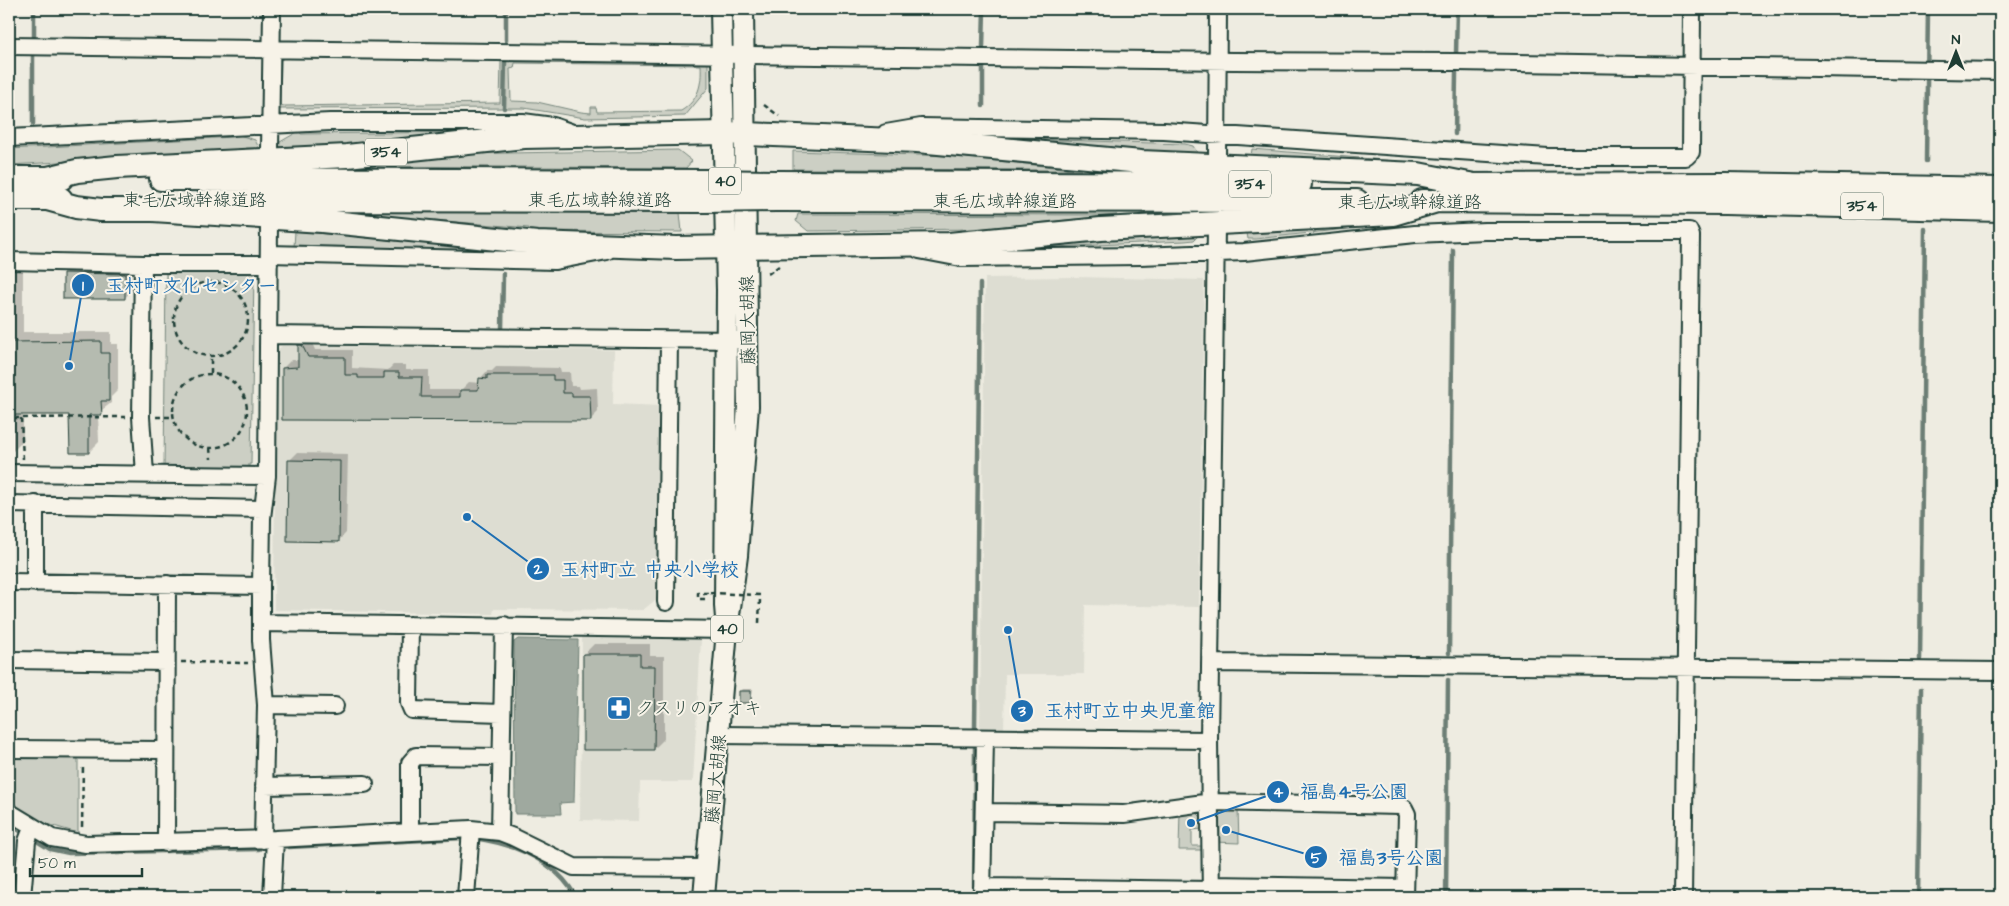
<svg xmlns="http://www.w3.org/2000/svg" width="2009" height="906" font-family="'Architects Daughter','Klee One',sans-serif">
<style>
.built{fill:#ddddd2}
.green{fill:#cccfc4;stroke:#76867c;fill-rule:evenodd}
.water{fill:#9fa99f;stroke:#6c7e74}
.shadow{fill:#0003}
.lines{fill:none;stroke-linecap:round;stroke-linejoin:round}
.stream{stroke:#6c7e74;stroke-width:4.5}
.building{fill:#b5bbb0;stroke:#1f3d34}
.minor-casing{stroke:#1f3d34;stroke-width:20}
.major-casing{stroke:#1f3d34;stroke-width:24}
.highway-casing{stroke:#1f3d34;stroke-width:26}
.path{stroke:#1f3d34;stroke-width:2.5;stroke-dasharray:5 4;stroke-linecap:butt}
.minor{stroke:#f7f3e8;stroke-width:16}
.major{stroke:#f7f3e8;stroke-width:20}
.highway{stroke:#f7f3e8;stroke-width:22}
.highway-bridge-casing{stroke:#1f3d34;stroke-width:26;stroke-linecap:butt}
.path-bridge{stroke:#1f3d34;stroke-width:2.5;stroke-dasharray:5 4;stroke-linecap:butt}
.highway-bridge{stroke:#f7f3e8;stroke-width:22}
.labels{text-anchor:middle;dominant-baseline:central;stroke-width:4;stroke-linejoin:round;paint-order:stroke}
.shield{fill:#f7f3e8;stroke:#60746a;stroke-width:1}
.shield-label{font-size:16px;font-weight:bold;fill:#1f3d34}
.street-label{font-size:18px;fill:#1f3d34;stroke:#f7f3e8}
.poi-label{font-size:18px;fill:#1f3d34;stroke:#f7f3e8;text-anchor:start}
.leader{fill:none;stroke:#1f6fb2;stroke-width:2}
.callout-dot{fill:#1f6fb2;stroke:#f7f3e8;stroke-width:2}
.mark-label{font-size:15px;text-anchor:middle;font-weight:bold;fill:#fff}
.callout-label{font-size:19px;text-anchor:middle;font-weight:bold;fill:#1f6fb2;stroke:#f7f3e8;stroke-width:4;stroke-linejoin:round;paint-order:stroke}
</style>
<rect width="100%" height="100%" fill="#eeece1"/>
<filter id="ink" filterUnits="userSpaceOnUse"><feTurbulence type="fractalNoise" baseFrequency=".02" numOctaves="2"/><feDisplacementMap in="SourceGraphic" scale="10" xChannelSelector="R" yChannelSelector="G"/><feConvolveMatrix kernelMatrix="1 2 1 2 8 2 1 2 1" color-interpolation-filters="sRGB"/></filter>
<g filter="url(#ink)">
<path class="built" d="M1075 277 1204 280 1199 607 1085 605 1084 674H1005L1004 731H980L985 278Z
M282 346 614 350 613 404 662 406 659 597 643 610 494 609 493 614 274 610 276 351Z
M582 635 700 636 701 639 693 782H640L639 821 580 820Z"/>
<path class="green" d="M282 56 708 62V88L685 116 585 118 524 108 278 109V60ZM284 58 501 61 500 103 284 106 280 105V100L281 60ZM515 63 701 65C702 84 699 100 681 111L597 112 596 107H591V113L581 112 537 102 511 101 510 69 514 68Z
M520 128 340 147 279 150 280 142 299 131 301 134 470 132V130Z
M236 134 255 140 259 148H245V151L9 165V149L233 137Z
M930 136 1185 144 1193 146 1201 158Z
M1252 149 1396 161 1251 156Z
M678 150 692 161 686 168 353 166 453 154Z
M793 151 950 156 1081 170 793 169Z
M578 211 580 213H680L682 232 528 231 529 228 339 212Z
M798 214 1117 215 977 229 808 231 796 221Z
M1402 221 1410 222 1255 239H1248L1247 233Z
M295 231 421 243 463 244V253H458V250L294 247Z
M1088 235H1199L1194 240 1185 241 1053 247 1052 251H967Z
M166 270 254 271 251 464H249V469L164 468Z
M9 756H78V833L40 822 9 803Z
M1192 808 1202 818V829L1192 830V846H1202V850H1179L1180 811Z
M1222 809H1238L1239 843 1214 842 1213 817Z"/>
<path class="water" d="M518 639 578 640 574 802 560 803 561 814H515L514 642Z"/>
<path class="shadow" d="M9 261 23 262V332H111V344H118V390L111 397V403L98 413 99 442 89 452 71 413 23 414V441L13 451H9Z
M72 266H132V290L125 298 64 274Z
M307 338H310L315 350H352V368L388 370 393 365H406V370H429V390H461L469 382 480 383V379L487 371H492L496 367 560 368 561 372H570L571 386H579L580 389 597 388 598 412 590 420 283 419V368L291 360H299V346Z
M297 453 348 454 346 533 339 540 289 461Z
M594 644H650V656H664V739L654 749 584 654Z
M743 689H753L751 702 741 691Z"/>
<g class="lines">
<path class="stream" d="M34 37V9
M506 40V9
M983 47 984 9
M1456 54 1457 9
M983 106V68
M504 108 505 62
M33 124V56
M1455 134 1456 73
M1926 161 1928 9
M502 329 503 274
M1449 653 1453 250
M1920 659 1925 229
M975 728 980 284
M9 824 50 849 69 853 259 849
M474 838C515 844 555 860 576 897
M289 847 463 838
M974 897 975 748
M1446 897 1448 680
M1918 897 1921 689"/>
</g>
<path class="building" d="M63 273 125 274V299H63Z
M101 341V353H109V401H101L102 415H89V453H70L69 415H9V342Z
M298 345H302L308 357H345V375H358V378H384V372H399V377H422L421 397H460V390H478L479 378 487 379V375H553V380H563V393H572V396H590L591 421 282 420V368L298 367Z
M288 460 340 461 339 542 287 541Z
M583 654H640V666H655L654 750H583Z
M739 691H751V703H739Z"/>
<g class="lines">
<defs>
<path id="minor" d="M9 46 1233 61 1456 62 2000 71
M886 133 921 127 1164 131 1548 157H1686L1691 152 1692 9
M9 138 330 122H523L553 126 570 132
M270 150 272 9
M1217 159 1218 9
M919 250 961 258 1140 256 1244 252 1415 234 1485 231H1689L1691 236 1683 897
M269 254 555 261 607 251
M9 261 143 264 141 417 145 474
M143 264H269
M268 335 739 340
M9 473 267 476
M9 504 263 509
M9 582 261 586
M35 583V504
M666 602 669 340
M261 623 727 630
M410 625 409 703 412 710 501 713
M9 660 166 662
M1211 663 2000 671
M266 705 335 706
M720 735 1209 740
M9 749 165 750
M264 786 365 784
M9 812 52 838 86 844 275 839 471 829 500 832 513 837 574 867 708 868
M984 812 1124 814 1211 802 1400 806 1404 808 1407 814 1405 897
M410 832V763L416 756 501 757
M500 832 504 625
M263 840 266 705 261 640V586L262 518 267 476 269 223
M166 843 167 584
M1211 885 1405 888
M982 887 1211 890
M22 897 27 841 32 828
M272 897 275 839
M466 897 471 829
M982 897 985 738
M1211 897 1209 740 1216 228"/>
<path id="major" d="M721 9 727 290 725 606 727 630 737 556 748 406 743 9
M704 897 727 630"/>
<path id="highway" d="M9 178H62
M48 178 77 171 117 167 347 156 524 137 724 133 917 141 1141 162 1418 174 1474 185
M161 179 705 181
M776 182 1300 184
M1459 185 1725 184 2000 189
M9 199H61
M47 199 76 207 101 210H153L322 221 537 243 676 248 949 244 1101 229 1393 214 1437 201
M208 200 705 201
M776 200 1357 201
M1422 201 1725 203 2000 210"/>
</defs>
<use href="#minor" class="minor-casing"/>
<use href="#major" class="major-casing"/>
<use href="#highway" class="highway-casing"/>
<path class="path" d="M764 105 779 116
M768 274 779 266
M174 319a37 37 0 1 1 74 0a37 37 0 1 1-74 0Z
M211 373V356
M173 411a37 37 0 1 1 74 0a37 37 0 1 1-74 0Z
M156 417H172
M14 418 126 417
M21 418 23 459
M210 448 211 459
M708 593H698V599H709
M759 623 760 599
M181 662 248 663
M82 827 83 765"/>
<use href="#minor" class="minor"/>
<use href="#major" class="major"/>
<use href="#highway" class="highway"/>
<defs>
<path id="highway-bridge" d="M705 181 776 182
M705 201 776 200"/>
</defs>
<use href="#highway-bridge" class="highway-bridge-casing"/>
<path class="path-bridge" d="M710 593 760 595V599"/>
<use href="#highway-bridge" class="highway-bridge"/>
</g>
</g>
<defs>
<symbol id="pharmacy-square" viewBox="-11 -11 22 22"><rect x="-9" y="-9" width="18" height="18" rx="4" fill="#1f6fb2" stroke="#f7f3e8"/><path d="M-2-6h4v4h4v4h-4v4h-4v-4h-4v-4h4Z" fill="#fff"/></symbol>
</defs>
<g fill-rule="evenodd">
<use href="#pharmacy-square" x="605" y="694" width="28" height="28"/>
</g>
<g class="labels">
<g class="shield">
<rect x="365" y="138.5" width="42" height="27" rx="4"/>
<rect x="709" y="167.5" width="32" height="27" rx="4"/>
<rect x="1229" y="170.5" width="42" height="27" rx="4"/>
<rect x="1841" y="192.5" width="42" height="27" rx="4"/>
<rect x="711" y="615.5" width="32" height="27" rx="4"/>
</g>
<g class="shield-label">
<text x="386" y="152">354</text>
<text x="725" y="181">40</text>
<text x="1250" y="184">354</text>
<text x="1862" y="206">354</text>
<text x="727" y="629">40</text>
</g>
<g class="street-label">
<text x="195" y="200">東毛広域幹線道路</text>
<text x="600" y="200">東毛広域幹線道路</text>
<text x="1005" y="201">東毛広域幹線道路</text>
<text x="1410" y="202">東毛広域幹線道路</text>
<text transform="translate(748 320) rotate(-91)">藤岡大胡線</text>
<text transform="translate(716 779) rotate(-85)">藤岡大胡線</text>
</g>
<g class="poi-label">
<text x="636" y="708">クスリのアオキ</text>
</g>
</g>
<path class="leader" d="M69 366L83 285M467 517L538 569M1008 630L1022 711M1191 823L1278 792M1226 830L1316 857"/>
<g class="callout-dot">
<circle cx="69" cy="366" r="5"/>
<circle cx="467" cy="517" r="5"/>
<circle cx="1008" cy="630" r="5"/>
<circle cx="1191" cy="823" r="5"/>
<circle cx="1226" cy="830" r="5"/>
<circle cx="83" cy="285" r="12"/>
<circle cx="538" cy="569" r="12"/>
<circle cx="1022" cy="711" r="12"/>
<circle cx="1278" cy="792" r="12"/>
<circle cx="1316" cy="857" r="12"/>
</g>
<g class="mark-label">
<text x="83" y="291">1</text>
<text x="538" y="574">2</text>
<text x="1022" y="716">3</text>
<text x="1278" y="797">4</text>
<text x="1316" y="863">5</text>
</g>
<g class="callout-label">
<text x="191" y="292">玉村町文化センター</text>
<text x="650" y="576">玉村町立 中央小学校</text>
<text x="1130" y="717">玉村町立中央児童館</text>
<text x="1354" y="798">福島4号公園</text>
<text x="1391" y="864">福島3号公園</text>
</g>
<rect width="2009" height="906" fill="none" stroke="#f7f3e8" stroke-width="30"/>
<rect x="15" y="15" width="1979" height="876" fill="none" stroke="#1f3d34" stroke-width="2" filter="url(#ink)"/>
<g transform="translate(1956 52)" stroke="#f7f3e8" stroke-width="4" paint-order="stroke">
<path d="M0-4L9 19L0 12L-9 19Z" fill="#1f3d34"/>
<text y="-8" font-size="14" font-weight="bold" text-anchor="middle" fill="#1f3d34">N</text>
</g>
<path d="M30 868v8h112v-8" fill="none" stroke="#1f3d34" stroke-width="2.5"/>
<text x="38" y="868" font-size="15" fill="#1f3d34" stroke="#f7f3e8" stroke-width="4" paint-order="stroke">50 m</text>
</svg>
